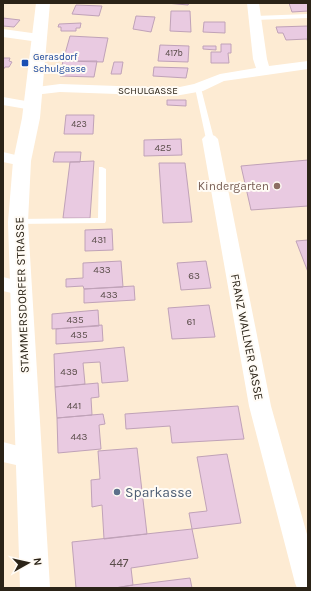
<svg xmlns="http://www.w3.org/2000/svg" width="311" height="591" font-family="Karla,sans-serif">
<style>
.building{fill:#e9cae1;stroke:#c0a2b8}
.lines{fill:none;stroke-linecap:round;stroke-linejoin:round}
.lane{fill:#fff;fill-rule:evenodd}
.street{fill:#fff;fill-rule:evenodd}
.secondary{fill:#fff;fill-rule:evenodd}
.transit-dot{fill:#1a4fb4;stroke:#fffbf5;stroke-width:1.5}
.education-dot{fill:#8d6e63;stroke:#fffbf5;stroke-width:1.5}
.service-dot{fill:#5c6f8a;stroke:#fffbf5;stroke-width:1.5}
.labels{text-anchor:middle;dominant-baseline:central;stroke-width:4;stroke-linejoin:round;paint-order:stroke}
.far-number-label{font-size:9px;fill:#5a4d4a}
.far-transit-label{font-size:10px;fill:#164399;stroke:#fffbf5;text-anchor:start}
.far-street-label{font-size:10px;fill:#2b2317;stroke:#fffbf5}
.number-label{font-size:10px;fill:#5a4d4a}
.education-label{font-size:12px;fill:#785e54;stroke:#fffbf5;text-anchor:end}
.street-label{font-size:12px;fill:#2b2317;stroke:#fffbf5}
.near-number-label{font-size:12px;fill:#5a4d4a}
.near-service-label{font-size:14px;fill:#4e5e75;stroke:#fffbf5;text-anchor:start}
</style>
<rect width="100%" height="100%" fill="#fdebd3"/>
<path class="building" d="M166 3H189L188 5Z
M289 3H308V11L292 12Z
M76 5 102 6 99 16 72 14Z
M171 11H190L191 32 170 31Z
M136 16 155 17 151 32 133 29Z
M3 18 20 20 14 27 3 26Z
M204 22H225V33L203 32Z
M81 23 80 28H76V31H61V27H58L59 24Z
M308 26V43L307 39 286 40 283 33H278L276 27Z
M70 36 108 38 103 62 63 61Z
M221 44H231V53H228L229 63H211V52H221Z
M160 45 189 46 188 62 158 61Z
M203 46H216V50L203 49Z
M3 58H10L9 61 12 62 9 67H5L3 70Z
M63 61H97L94 77 60 76Z
M114 62H123L121 74H111Z
M154 67 188 68 186 78 153 76Z
M167 100H186V106L167 105Z
M66 115H94L93 134H64Z
M181 139 182 155 144 156V140Z
M55 152H81L80 162H53Z
M308 160V206L251 210 241 166Z
M94 161 90 218H63L70 162Z
M159 163H185L192 222 163 223Z
M112 229 113 250 85 251V230Z
M308 240V272L296 241Z
M121 261 123 287 84 289 83 286 66 287V279L83 278V263Z
M206 261 211 288 181 290 177 263Z
M134 286 135 300 84 303V289Z
M209 305 215 337 172 339 168 308Z
M98 310 99 326 52 329V314Z
M102 325 103 341 56 344V329Z
M124 347 128 381 102 383 100 362 83 363 85 384 55 387 54 354Z
M98 383 99 397 91 398 92 415 57 418 55 387Z
M238 406 244 439 172 443 170 426 126 429 125 414Z
M103 414 105 424 99 425 101 449 58 453 57 418Z
M137 448 147 534 104 539 102 505 92 507 91 480 100 479 98 451Z
M227 454 241 523 192 529 189 513 207 511 197 457Z
M192 529 198 558 131 568 133 585 115 588H76L72 542Z
M190 578 192 588H115L133 585Z"/>
<g class="lines">
<path class="lane" d="M308 14V18L255 20 252 18 255 16Z
M198 86 201 88 214 139 210 141 206 139 195 88Z
M99 167H102L106 169V221L105 223 15 224 14 222 18 219 98 218Z"/>
<path class="street" d="M247 3H259L267 59 269 66 308 61V69L224 81 203 91 175 96 60 92 34 95 29 94 27 91 29 88 60 84 175 88 194 84 220 74 256 68 253 59Z
M3 29 39 34 44 35 46 38 44 41 39 42 3 37Z
M3 97 37 103 39 106 37 109 32 110 3 105Z
M210 134 215 136 218 139 271 406 308 538V588H297L295 583 249 406 202 139 205 136Z
M3 152 28 158 30 161 28 164 22 166 3 162Z
M3 277 27 283 29 288 27 293 20 295 3 291Z
M3 442 37 451 40 458 37 465 29 468 3 462Z"/>
<path class="secondary" d="M36 3H50L40 118 31 161 28 222 50 588H20L8 222 13 161 22 118Z"/>
</g>
<rect class="transit-dot" x="21" y="59" width="8" height="8" rx="2"/>
<circle class="education-dot" cx="277" cy="186" r="4"/>
<circle class="service-dot" cx="117" cy="492" r="4"/>
<g class="labels">
<g class="far-number-label">
<text x="174" y="53">417b</text>
<text x="79" y="124">423</text>
</g>
<g class="far-transit-label">
<text x="33" y="57">Gerasdorf<tspan x="33" dy="12">Schulgasse</tspan></text>
</g>
<g class="far-street-label">
<text x="148" y="91">SCHULGASSE</text>
</g>
<g class="number-label">
<text x="163" y="148">425</text>
<text x="99" y="240">431</text>
<text x="102" y="270">433</text>
<text x="194" y="276">63</text>
<text x="109" y="295">433</text>
<text x="75" y="320">435</text>
<text x="191" y="322">61</text>
<text x="79" y="335">435</text>
<text x="69" y="372">439</text>
<text x="74" y="406">441</text>
<text x="79" y="437">443</text>
</g>
<g class="education-label">
<text x="269" y="186">Kindergarten</text>
</g>
<g class="street-label">
<text transform="translate(22 295) rotate(-92)">STAMMERSDORFER STRASSE</text>
<text transform="translate(247 337) rotate(79)">FRANZ WALLNER GASSE</text>
</g>
<g class="near-number-label">
<text x="119" y="563">447</text>
</g>
<g class="near-service-label">
<text x="125" y="492">Sparkasse</text>
</g>
</g>
<rect width="311" height="591" fill="none" stroke="#2b2317" stroke-width="8"/>
<g transform="translate(28 563) rotate(82)" stroke="#fffbf5" stroke-width="3" paint-order="stroke">
<path d="M0-3L7 15L0 10L-7 15Z" fill="#2b2317"/>
<text y="-6" font-size="11" font-weight="bold" text-anchor="middle" fill="#2b2317">N</text>
</g>
</svg>
